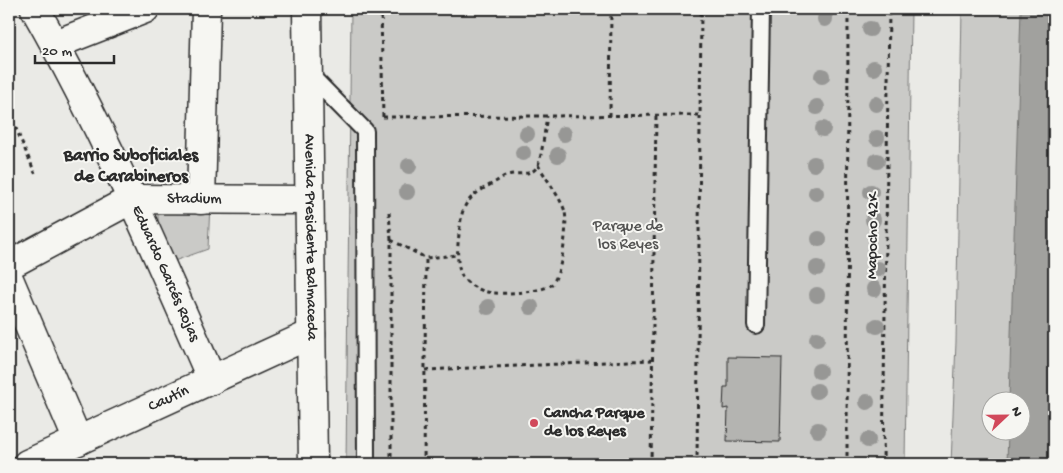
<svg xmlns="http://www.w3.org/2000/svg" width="1063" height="473" font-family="'Gochi Hand',sans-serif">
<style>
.green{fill:#cacac7;stroke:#7a7a79;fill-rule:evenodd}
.water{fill:#a1a19e;stroke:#727270}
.building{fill:#b4b4b1;stroke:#2b2b2b}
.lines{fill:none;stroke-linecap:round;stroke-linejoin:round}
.lane-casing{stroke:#2b2b2b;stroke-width:20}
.street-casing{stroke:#2b2b2b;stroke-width:31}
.primary-casing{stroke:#2b2b2b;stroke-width:31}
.path{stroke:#2b2b2b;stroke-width:3;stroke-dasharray:4 4;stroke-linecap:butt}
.lane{stroke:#f6f6f2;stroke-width:16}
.street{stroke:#f6f6f2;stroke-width:28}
.primary{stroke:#f6f6f2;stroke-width:28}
.tree{fill:#979795}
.poi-dot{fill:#d1495b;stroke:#f6f6f2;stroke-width:2}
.labels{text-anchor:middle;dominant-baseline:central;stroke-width:4;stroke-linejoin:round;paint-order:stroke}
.street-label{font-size:16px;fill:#2b2b2b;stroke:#f6f6f2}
.park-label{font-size:16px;fill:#535352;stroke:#f6f6f2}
.poi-label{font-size:16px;font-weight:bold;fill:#2b2b2b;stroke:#f6f6f2;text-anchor:start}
.neighbourhood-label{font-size:18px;font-weight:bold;fill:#2b2b2b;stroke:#f6f6f2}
</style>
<rect width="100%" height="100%" fill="#eaeae6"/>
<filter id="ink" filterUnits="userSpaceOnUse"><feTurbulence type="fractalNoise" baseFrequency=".02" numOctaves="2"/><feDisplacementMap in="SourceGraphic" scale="10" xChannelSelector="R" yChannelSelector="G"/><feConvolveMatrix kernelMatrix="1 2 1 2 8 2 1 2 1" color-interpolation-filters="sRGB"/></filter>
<g filter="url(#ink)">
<path class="green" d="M351 9H911L905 464H346Z
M962 9H1054V464H951L956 342ZM990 400H1020V430H990Z
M158 204H210L208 249 174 261 158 230Z"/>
<path class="water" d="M1021 9H1054V464H1007L1008 431 1020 430V400H1009Z"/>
<path class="building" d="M728 357 782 358 780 442 727 441 728 408 723 409 724 387H728Z"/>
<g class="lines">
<defs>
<path id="lane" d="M308 73 365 131 366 464
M756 325 761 9"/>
<g id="street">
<path id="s1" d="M35 9C103 128 157 254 212 380"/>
<path d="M56 44 145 9"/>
<path d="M201 200 206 9"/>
<path id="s2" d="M9 265 132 199 309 200"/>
<path d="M9 279 78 441"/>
<path id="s3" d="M27 464 311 334"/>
</g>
<g id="primary">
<path id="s4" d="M307 9 313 464"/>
</g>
</defs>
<use href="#lane" class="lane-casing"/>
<use href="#street" class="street-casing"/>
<use href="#primary" class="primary-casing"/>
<path class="path" d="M381 9 383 119
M9 112 35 173
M610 116 611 9
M383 117 700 115
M538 165C544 175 563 202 565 212 568 226 562 275 551 285 542 292 506 294 495 293 484 293 468 286 462 276 454 260 459 236 461 219 464 198 478 192 495 182 499 180 503 176 508 175 518 172 533 177 538 165 542 156 545 127 547 116
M389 212 391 240V464
M391 240 426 258 458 255
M425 370 652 360
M424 464 426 258
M651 464 656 115
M697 464 701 9
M847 464 848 9
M883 464 889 9"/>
<use href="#lane" class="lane"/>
<use href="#street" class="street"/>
<use href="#primary" class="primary"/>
</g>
<g class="tree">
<circle cx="825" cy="19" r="8"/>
<circle cx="870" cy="29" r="8"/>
<circle cx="874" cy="68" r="8"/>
<circle cx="822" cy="76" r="8"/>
<circle cx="876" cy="104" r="8"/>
<circle cx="817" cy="107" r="8"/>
<circle cx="823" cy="129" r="8"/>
<circle cx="527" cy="134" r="8"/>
<circle cx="564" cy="134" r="8"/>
<circle cx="877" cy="138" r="8"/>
<circle cx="523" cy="153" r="8"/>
<circle cx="558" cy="155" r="8"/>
<circle cx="877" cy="161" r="8"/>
<circle cx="814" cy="164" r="8"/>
<circle cx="409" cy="166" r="8"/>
<circle cx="407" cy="192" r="8"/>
<circle cx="871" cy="192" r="8"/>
<circle cx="816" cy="193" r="8"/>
<circle cx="873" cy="220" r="8"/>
<circle cx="819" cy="239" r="8"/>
<circle cx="817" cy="268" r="8"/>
<circle cx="878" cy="269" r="8"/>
<circle cx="874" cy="289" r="8"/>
<circle cx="817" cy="295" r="8"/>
<circle cx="488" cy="307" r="8"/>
<circle cx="531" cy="307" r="8"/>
<circle cx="877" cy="326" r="8"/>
<circle cx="817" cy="339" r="8"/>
<circle cx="819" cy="371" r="8"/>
<circle cx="817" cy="391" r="8"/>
<circle cx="867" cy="402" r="8"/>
<circle cx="818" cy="430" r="8"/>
<circle cx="868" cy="440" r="8"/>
</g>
</g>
<circle class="poi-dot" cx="534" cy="423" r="5"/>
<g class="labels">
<g class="street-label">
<text stroke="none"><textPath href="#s2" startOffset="202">Stadium</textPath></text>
<text transform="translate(874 236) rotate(-89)">Mapocho 42K</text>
<text stroke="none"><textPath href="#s4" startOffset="228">Avenida Presidente Balmaceda</textPath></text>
<text stroke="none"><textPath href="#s1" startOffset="295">Eduardo Garcés Rojas</textPath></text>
<text stroke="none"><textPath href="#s3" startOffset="156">Cautín</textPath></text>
</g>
<g class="park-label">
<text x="628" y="227">Parque de<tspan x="628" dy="18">los Reyes</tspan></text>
</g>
<g class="poi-label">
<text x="544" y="414">Cancha Parque<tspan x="544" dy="18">de los Reyes</tspan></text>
</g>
<g class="neighbourhood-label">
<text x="131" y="156">Barrio Suboficiales<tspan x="131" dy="21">de Carabineros</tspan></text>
</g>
</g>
<rect width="1063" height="473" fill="none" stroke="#f6f6f2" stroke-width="30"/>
<rect x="15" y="15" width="1033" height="443" fill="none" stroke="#2b2b2b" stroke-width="2" filter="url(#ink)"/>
<g transform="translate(1006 416) rotate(68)"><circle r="24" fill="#f6f6f2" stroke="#a5a5a2"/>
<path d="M0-4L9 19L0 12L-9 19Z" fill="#d1495b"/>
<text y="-8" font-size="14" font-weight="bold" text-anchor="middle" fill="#2b2b2b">N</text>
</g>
<path d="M35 55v8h79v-8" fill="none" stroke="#2b2b2b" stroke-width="2.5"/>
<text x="42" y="55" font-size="15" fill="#2b2b2b" stroke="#f6f6f2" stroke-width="4" paint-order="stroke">20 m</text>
</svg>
